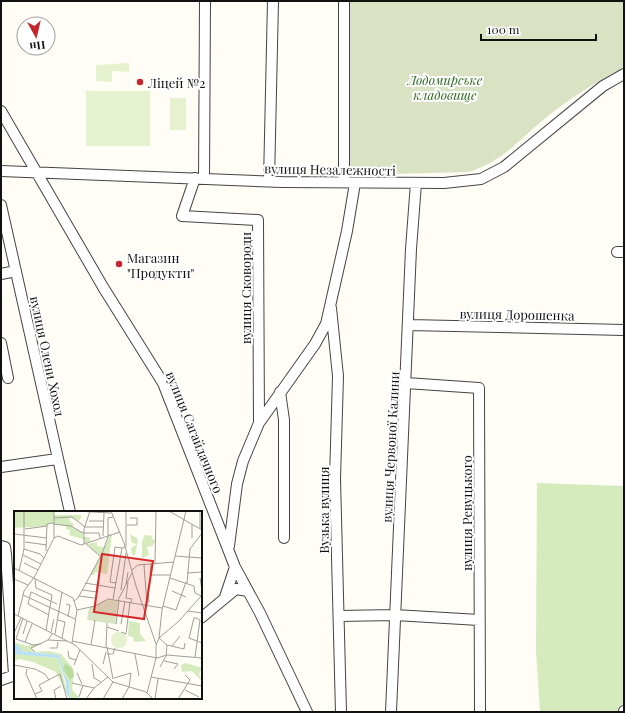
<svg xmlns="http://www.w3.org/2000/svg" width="625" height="713" font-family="'Playfair Display',serif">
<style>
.green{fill:#d5ebbd}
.cemetery{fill:#d9e3c4}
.pitch{fill:#e6f2cf}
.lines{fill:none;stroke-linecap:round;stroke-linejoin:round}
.minor-casing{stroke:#444;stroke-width:12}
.minor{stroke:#fff;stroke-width:10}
.poi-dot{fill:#c4262e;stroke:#fff;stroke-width:1.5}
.labels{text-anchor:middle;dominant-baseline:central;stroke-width:4;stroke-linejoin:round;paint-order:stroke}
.park-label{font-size:13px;font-style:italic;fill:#2f6b1f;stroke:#fff}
.poi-label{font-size:13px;fill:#111;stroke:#fff;text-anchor:start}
.street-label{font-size:13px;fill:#111;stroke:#fff}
.inset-road{fill:none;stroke:#a09f9a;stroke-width:1}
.view{fill:#d62828;fill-opacity:0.15;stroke:#d62828;stroke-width:2}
.inset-edge{fill:none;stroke:#111;stroke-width:2}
</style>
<rect width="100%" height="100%" fill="#fffdf5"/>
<path class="green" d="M537 483 624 486V712H540L536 651Z"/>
<path class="cemetery" d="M347 1H624V67C596 82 567 100 543 120 517 142 503 161 469 172L349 175Z"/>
<path class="pitch" d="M129 63V72L112 71V82L96 81V65Z
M86 91H150V146H86Z
M170 98H186V130H170Z"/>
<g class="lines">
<defs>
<path id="minor" d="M344 1V182
M1 111 103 287 163 383 235 567 260 613 307 712
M1 171 282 182 444 183 481 179 504 167 603 86 624 74
M195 178 182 216 258 220 259 423
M204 179 205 1
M269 181 273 1
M1 205 70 512
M617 252H624
M1 274 16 271
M331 308 338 376 335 479 341 712
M409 325 624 330
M1 343 8 378
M406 383 479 388 480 712
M280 392 284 420V538
M1 467 57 459
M1 546 5 547 6 554 14 675
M229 546 237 484 243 461 259 423 315 344 326 324 347 231 355 183
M225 597 235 567
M339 616 395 615 479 620
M201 618 236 589 248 591
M1 680 15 675
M391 712 411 249 416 183
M624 712V711"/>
</defs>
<use href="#minor" class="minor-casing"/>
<use href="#minor" class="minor"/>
</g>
<g class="poi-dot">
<circle cx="140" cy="82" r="4"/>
<circle cx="119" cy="264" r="4"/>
</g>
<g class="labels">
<g class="park-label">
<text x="445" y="79">Лодомирське<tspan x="445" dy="15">кладовище</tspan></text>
</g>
<g class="poi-label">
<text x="148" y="82">Ліцей №2</text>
<text x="127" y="257">Магазин<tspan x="127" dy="15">"Продукти"</tspan></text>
</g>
<g class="street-label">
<text transform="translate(330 169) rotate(1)">вулиця Незалежності</text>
<text transform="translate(245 288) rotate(-90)">вулиця Сковороди</text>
<text transform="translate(517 314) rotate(1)">вулиця Дорошенка</text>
<text transform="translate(48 356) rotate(78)">вулиця Олени Хохол</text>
<text transform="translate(195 432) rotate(68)">вулиця Сагайдачного</text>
<text transform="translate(390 447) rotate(-87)">вулиця Червоної Калини</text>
<text transform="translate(323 510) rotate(-90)">Вузька вулиця</text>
<text transform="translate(466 513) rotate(-90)">вулиця Ревуцького</text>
</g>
</g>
<g transform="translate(14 511)">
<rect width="188" height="188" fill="#fffdf5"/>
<path d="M0 0H40V4H65L68 5 65 10 55 6 56 11 60 13 58 16 69 22V26H75L77 30 71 33 69 28 55 24 56 19 52 18V15L34 12 33 15 0 17ZM98 23 93 63 81 61 80 64H76L86 45 73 33 83 31V35L91 36 96 24ZM116 23 124 28 121 45 118 44 117 37 123 33 118 32ZM131 24 139 25 137 27 142 30 138 35 133 36 135 44 128 47V30ZM115 110 126 112V123L132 130 120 131 119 126 114 125ZM0 131 13 135 24 133 17 138 20 141 34 140 47 143 58 156 60 164 58 178 65 187 56 188 55 170 51 166 45 144 6 140ZM0 142 44 147 55 188 42 161 19 151 5 148 0 150ZM172 152 188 157 185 163 188 170 178 160 168 161 167 154Z" fill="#d5ebbd"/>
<path d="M51 152 59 158 60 165 56 169 49 158Z" fill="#b9dc9c"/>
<path d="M93 89 104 90 101 113 73 109 75 97Z" fill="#d9e3c4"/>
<path d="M97 129a8 8 0 1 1 16 0a8 8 0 1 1-16 0Z" fill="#e6f2cf"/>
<path d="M0 132 8 138 6 140 45 144 51 165 55 170 56 188 52 181V172L44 147 1 143Z" fill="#b9e0f7"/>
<path class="inset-road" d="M62 0 97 2M97 0 110 32 122 75 142 133M155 0 188 19M40 7 58 6 71 16H89M75 10H89M39 13 57 15 69 22H85L86 27M113 14H123V7H116M186 17V0M11 18 33 15M0 23 33 27M94 24V7L99 6M89 25 90 2M40 27 44 25 67 34 106 21M178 27V13M11 31 33 34M70 33V18L76 0M72 33 86 45M112 36V0M10 38 26 43 30 47M32 40 33 13 39 12M9 44 27 53M161 45 188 47M10 52 24 59M141 52 142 0M137 53 136 64H156M130 54 133 94M0 57 59 87 63 99 58 132M118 59 124 54 160 51M5 60 10 38V0M173 62 188 61M156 67 180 75 181 82 187 85M186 67 188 79M0 68 14 74M21 68 22 77 38 84 32 119M114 71 112 87 118 88 117 91M71 72 101 77M102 72 96 71 101 36 108 37M173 72 176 38 188 22M112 73 114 61M68 79 84 81M107 79 112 42M158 80 172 86M9 84 61 108M65 85 80 87M99 88 108 37 111 36M104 89 118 62M60 90 64 87 88 43 95 23M133 91H135L134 77M52 93 56 94 54 106M149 95 162 99 172 71M63 99 81 95 94 88 148 97M174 100 188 102M0 103 61 134 99 171 132 181 139 188M35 104 14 93 17 81 43 93M4 105 10 80 21 65 40 27V0M9 107 2 128 19 134 27 133M182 107H180L175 127 188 132M44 109 51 111 48 127M102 113 105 89M107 113 111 90M93 116 105 120M37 121 40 108M107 121 112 123 116 91M0 122 7 107M9 123 13 110M41 123 48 81M34 129 53 130M58 130 143 147 153 144 188 147M11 131 18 113M171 132 170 138 153 134 145 127 165 110 188 84M77 134 81 109M158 135 166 125M92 136 93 112M93 136 99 168M36 137H43L44 131M54 140 55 147 62 149M21 141 17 137 34 129 38 123M93 143H99L101 137M121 143 125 165M181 146 186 109 182 107M150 150 164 153 160 158M78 153 80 167 87 171M89 153 92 141M0 154 21 158 31 163 35 169M60 154 66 139M146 156 152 145 153 134M13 158 12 163 23 188M63 162 68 173M137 166 188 175M100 167 117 162 115 176 108 188M58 172 80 177M171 179 185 186M133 182 142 147V134L145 127 148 99 172 0M21 183 28 180 25 174 46 163 53 188M65 186 69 174M42 188 40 179 47 175M72 188 80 177 94 166M89 188 99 171M141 188 144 168M164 188 176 169 171 164"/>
<path class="view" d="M88 43 139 50 130 108 80 101Z"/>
<rect width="188" height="188" class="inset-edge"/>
</g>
<rect width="625" height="713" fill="none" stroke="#111111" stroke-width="4"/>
<g transform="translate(36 36) rotate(172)"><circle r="19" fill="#ffffff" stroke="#a0a0a0"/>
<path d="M0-3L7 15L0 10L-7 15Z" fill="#c4262e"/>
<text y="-6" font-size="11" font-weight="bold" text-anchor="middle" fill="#111111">Пн</text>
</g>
<path d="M481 34v6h115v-6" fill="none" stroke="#111111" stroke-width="2"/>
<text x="487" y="34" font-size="12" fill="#111111" stroke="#ffffff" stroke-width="3" paint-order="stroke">100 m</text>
</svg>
